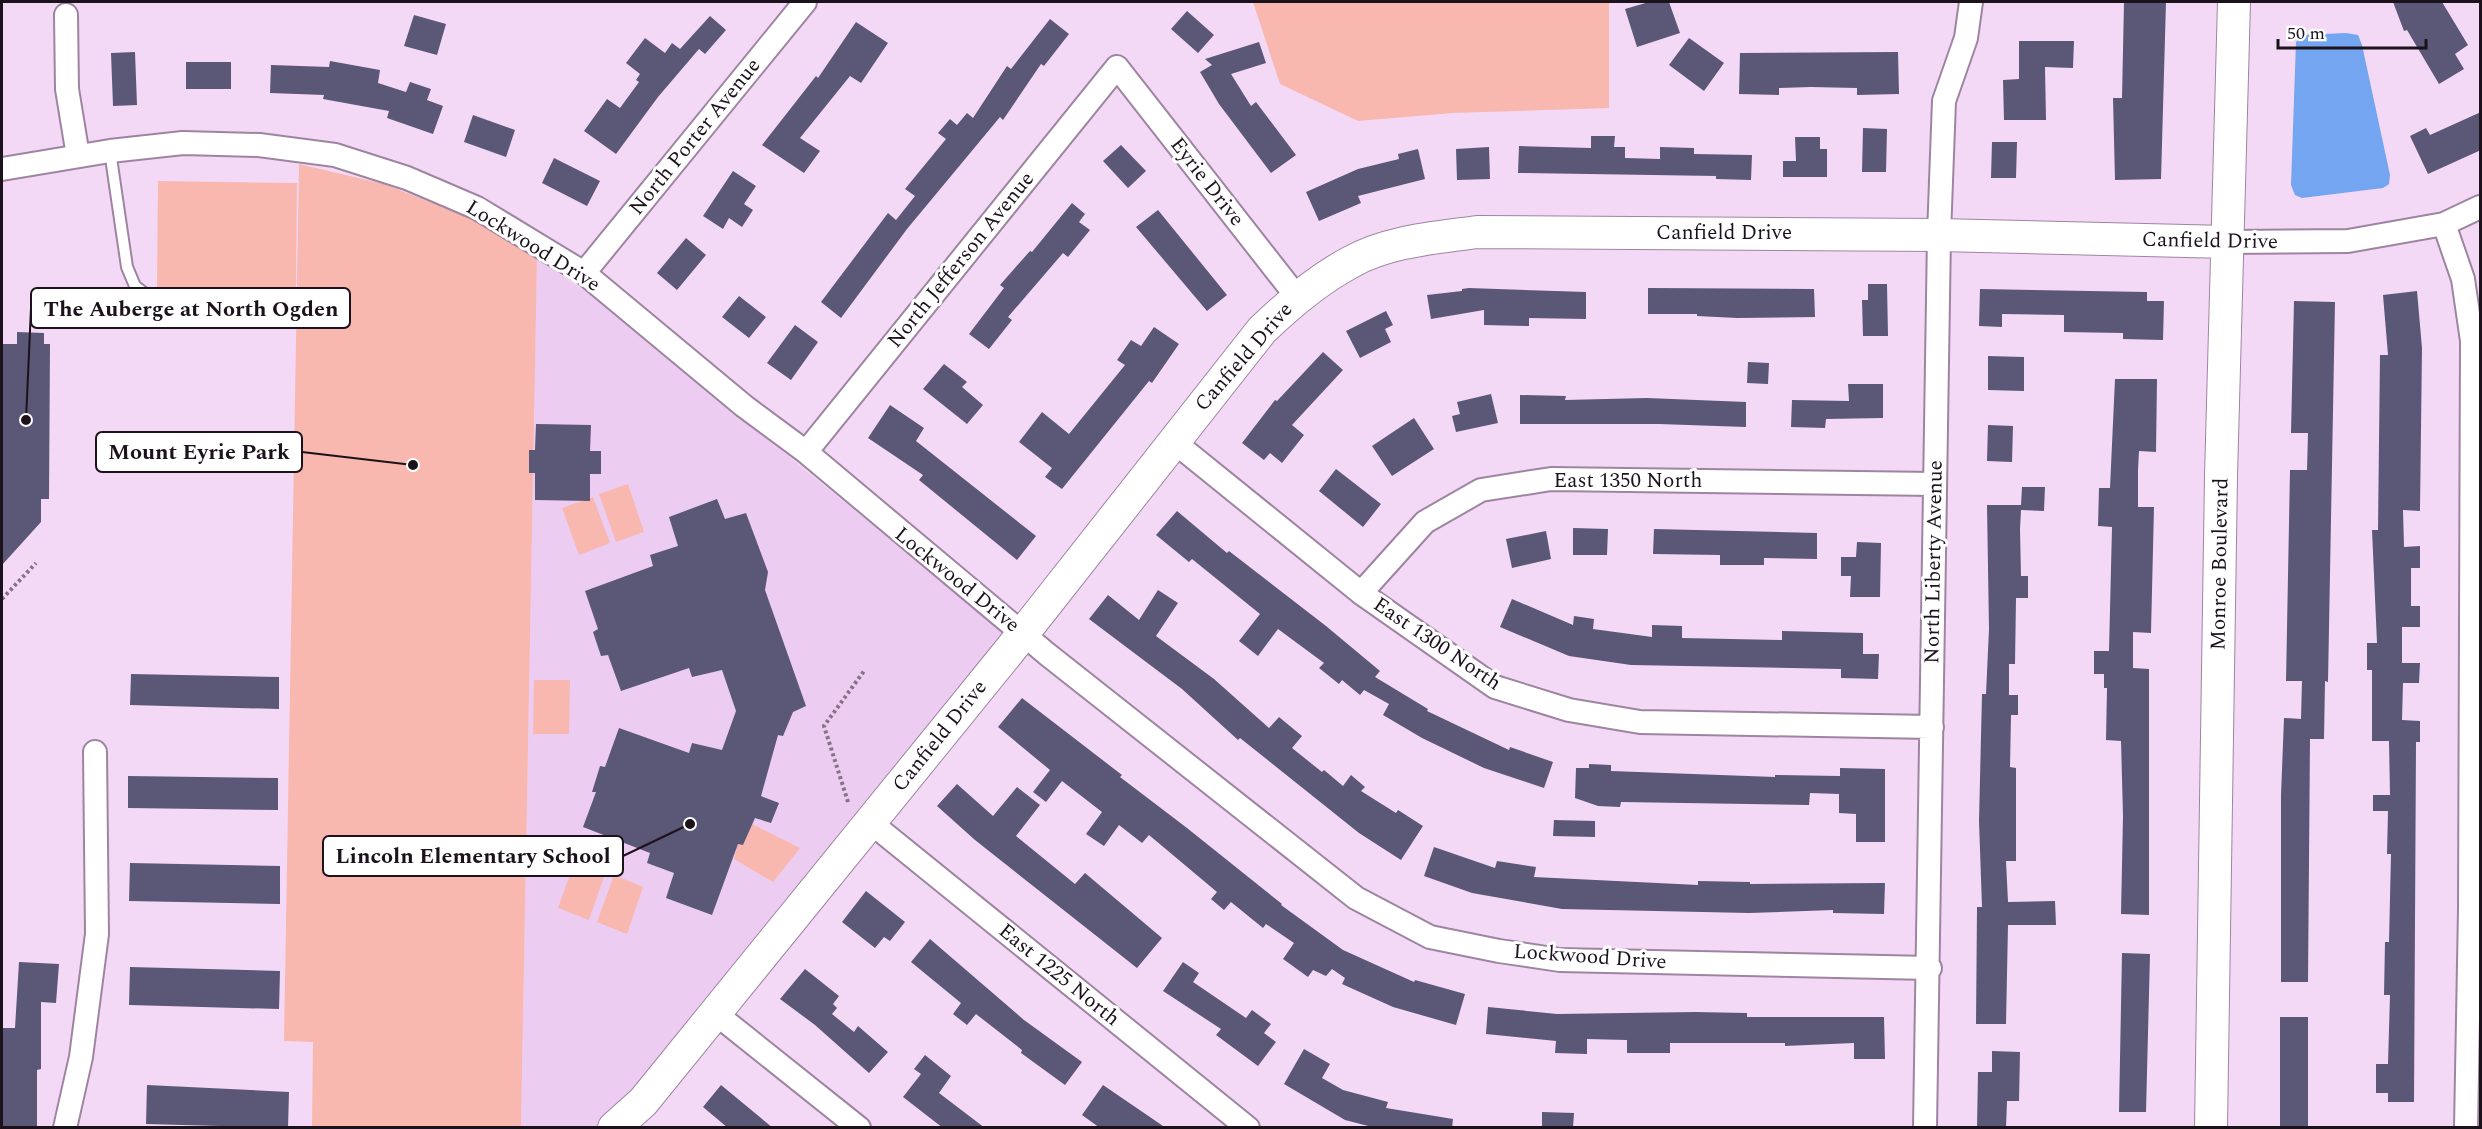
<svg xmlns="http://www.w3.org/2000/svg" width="2482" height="1129" font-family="Spectral,serif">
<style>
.built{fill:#ecccf0}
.green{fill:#f8b8af}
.water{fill:#73a5f0}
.building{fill:#5b5776}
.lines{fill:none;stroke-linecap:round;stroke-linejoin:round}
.lane-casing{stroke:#9d85a0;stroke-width:14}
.street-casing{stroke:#9d85a0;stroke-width:26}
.secondary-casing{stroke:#9d85a0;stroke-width:34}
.path{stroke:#857387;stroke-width:4;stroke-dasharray:3 3;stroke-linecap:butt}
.lane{stroke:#fff;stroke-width:10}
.street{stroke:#fff;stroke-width:22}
.secondary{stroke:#fff;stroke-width:32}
.labels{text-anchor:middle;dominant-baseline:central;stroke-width:6;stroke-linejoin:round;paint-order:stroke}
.street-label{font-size:21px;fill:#1b121c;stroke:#fff}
.leader{fill:none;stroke:#1b121c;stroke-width:2}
.callout-dot{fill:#1b121c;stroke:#fff;stroke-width:2}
.callout{fill:#fff;stroke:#1b121c;stroke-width:2}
.callout-label{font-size:22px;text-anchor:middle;font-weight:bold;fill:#1b121c}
</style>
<rect width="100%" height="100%" fill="#f4d9f7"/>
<path class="built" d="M537 259 590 295 1004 632 605 1127 521 1128Z"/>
<path class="green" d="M1253 2H1609V108L1453 113 1358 121 1280 84Z
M299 164 384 184 471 218 537 259 521 1127H312L313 1042 284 1041Z
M158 181 297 183 296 289 157 287Z
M628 484 644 532 616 542 599 494Z
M593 497 610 543 579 555 562 508Z
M534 680H570L569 734H533Z
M752 824 800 848 773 882 734 859 738 844 743 845Z
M575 861 606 871 589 920 558 908Z
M614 875 643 887 627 934 597 922Z"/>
<path class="water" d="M2346 33 2358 35 2362 45 2390 175 2389 184 2383 188 2302 198 2295 195 2291 185 2296 42 2303 35Z"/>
<path class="building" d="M1649 2H1669L1680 33 1637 47 1625 9Z
M2124 2H2166L2161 179 2115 180 2113 98H2122Z
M2393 2H2442L2468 45 2455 54 2464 69 2439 84 2407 30 2404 31Z
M1187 11 1214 35 1198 53 1171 29Z
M414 15 446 24 437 55 404 46Z
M710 16 726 30 705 54 699 49 658 97 616 154 584 131 607 99 620 108 639 82 636 80 640 74 626 63 645 38 665 53 672 43 680 49Z
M1050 19 1069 34 1044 66 1041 64 1003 120 1000 117 907 229 841 318 821 302 888 213 896 220 915 196 905 189 946 139 938 133 950 119 957 125 967 113 973 118 1007 66 1011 69Z
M856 22 888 43 861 83 850 76 800 138 820 151 804 173 762 145 816 76 818 78Z
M1689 38 1724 63 1704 91 1669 65Z
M2019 41H2074L2073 68 2045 67 2046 120H2004L2003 80 2019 79Z
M1259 42 1266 63 1231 74 1251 106 1256 102 1296 155 1271 173 1219 104 1200 72 1212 65 1205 59Z
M135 52 137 105 113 106 111 53Z
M1898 52 1899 94 1857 95V88L1811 87 1779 88V95L1739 94 1740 53Z
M330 61 380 70 378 83 406 92 410 82 431 89 427 100 443 106 433 134 387 118 389 111 323 99 324 95 270 93 271 65 329 67Z
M186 62H231V89H186Z
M2481 112V150L2428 174 2410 136 2426 128 2430 135Z
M473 115 515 130 506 157 464 142Z
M1863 128 1887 129 1886 172H1862Z
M1591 136H1615L1614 147H1625V158L1660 159V147L1694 148V154L1752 155 1751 180 1716 179V176L1518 173 1519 146 1591 148Z
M1795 137H1820V149H1827V177H1783V161H1796Z
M1992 142H2017L2016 178H1991Z
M1121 145 1146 171 1128 188 1103 161Z
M1489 147 1490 179 1457 180 1456 149Z
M1418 149 1425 179 1358 196 1361 203 1319 221 1306 192 1358 169 1399 159 1398 154Z
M554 158 600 181 587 206 542 183Z
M733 171 756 186 744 204 753 210 742 227 729 218 723 229 703 216Z
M1072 203 1085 214 1079 222 1090 230 1068 257 1063 253 1008 317 1012 320 989 349 969 334 1004 288 1000 285 1030 251 1032 252Z
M1158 210 1227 295 1207 311 1136 227Z
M686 238 706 255 677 290 657 273Z
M1868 284H1887L1888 336H1863L1862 300H1868Z
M1469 288 1586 292V319L1529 318V326L1484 325V310L1431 319 1427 295 1462 291V289Z
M1648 288 1814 289 1815 317 1737 318 1697 316V314H1648Z
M1980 289 2147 292V301H2164L2163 340 2123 339V333L2064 332V315L2002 314V327L1979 326Z
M2417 291 2422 348 2420 511 2403 510 2404 547 2420 546V568H2411V606H2420V627H2402V663H2420L2419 683H2403L2402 720 2420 721V742H2416L2414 1102H2388V1093H2376V1064H2388L2390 995H2384L2385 942H2389L2391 854H2387L2388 811H2373V795H2390L2389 741H2372V670H2367V643H2377L2372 530H2378L2380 355H2388L2383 295Z
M739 296 766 317 749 338 722 317Z
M2294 301 2335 302 2328 682 2325 681 2324 739H2310L2308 982H2281V795L2284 718 2301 719 2302 681H2286L2290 470H2307L2308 433H2291Z
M1386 311 1393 325 1385 329 1391 342 1360 358 1346 331Z
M795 325 818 342 791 380 767 363Z
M1154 327 1179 344 1152 383 1149 381 1062 489 1045 477 1052 468 1019 442 1042 412 1069 434 1125 365 1117 360 1131 340 1141 346Z
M17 332 44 333V344H50L49 499H41V522L2 565V344H17Z
M1323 352 1343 370 1292 425 1304 435 1282 463 1270 453 1264 460 1242 443 1275 400 1277 401Z
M1988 356 2024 357V391L1988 390Z
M1748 362 1769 363 1768 384 1747 383Z
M944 364 967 382 962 387 983 405 967 424 923 389Z
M2115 379H2157L2156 452 2139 451 2138 470V507H2154L2151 633 2133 632V668L2149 669V915L2121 914 2123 816 2121 741 2106 740 2107 688H2104V674H2094V651H2109L2112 527 2098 526 2099 488H2110Z
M1848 384H1883V418L1826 419 1825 428 1791 427 1792 400 1849 401Z
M1491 394 1498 423 1456 432 1452 416 1460 414 1457 402Z
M1520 395 1566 396 1565 400 1647 398 1746 402V427L1659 424H1520Z
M890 405 924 428 916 441 1036 536 1017 560 919 480 923 475 868 438Z
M1414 418 1434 449 1392 476 1372 446Z
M536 424 591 425 590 451H601V474H590V501L535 500V473H529V450H535Z
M1988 425 2013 426 2012 462 1987 461Z
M1336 469 1381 504 1363 527 1319 491Z
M2022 487H2045L2044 511 2021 510 2020 529 2021 576H2028V598H2016L2015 664H2009V695H2018V715H2011L2010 767 2016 768V861H2006L2008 902 2055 901 2056 925H2008L2006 1024H1976L1977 907H1982L1979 821 1982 694H1986L1989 629 1987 505H2021Z
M717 499 725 519 746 513 768 572 765 590 806 706 793 712 783 736 778 735 761 796 779 803 771 823 755 818 743 845 738 844 712 915 666 898 674 873 647 863 650 853 583 827 596 792H592L600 766 605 767 619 728 689 753 692 743 722 750 736 711 722 670 692 677 689 668 621 691 608 655 601 656 593 632 598 629 585 591 653 566 650 555 678 546 669 517Z
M1177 511 1227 553 1229 551 1326 626 1380 671 1375 677 1428 709 1427 711 1509 750 1510 747 1553 762 1544 788 1484 768 1422 738 1383 715 1389 704 1364 690 1360 695 1342 680 1339 684 1319 668 1324 663 1278 629 1258 656 1239 641 1260 614 1192 559 1189 562 1156 535Z
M1573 528 1608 529 1607 555H1573Z
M1654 529 1817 533V559L1764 558V565H1720V555L1653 554Z
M1546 531 1551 559 1512 568 1506 539Z
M1857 542 1881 543 1880 597H1850L1851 576H1841V557H1856Z
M1158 590 1178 603 1156 636 1214 679 1269 728 1279 717 1302 736 1292 748 1322 772 1324 770 1343 786 1351 775 1365 787 1361 791 1396 813 1398 810 1423 826 1401 860 1359 833 1240 738 1238 740 1182 689 1089 619 1108 595 1139 620Z
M1512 599 1573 625 1574 616 1594 619 1593 629 1652 637V625L1682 626V638L1782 640V631L1863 633V654H1879L1878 679 1841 678V669L1631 665 1569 656 1500 627Z
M131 674 279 677V709L130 705Z
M1022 698 1122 775 1120 777 1187 828 1282 904 1281 905 1343 950 1414 982 1415 980 1465 994 1456 1025 1393 1007 1342 984 1345 978 1332 969 1326 976 1313 970 1308 977 1283 959 1294 943 1266 924 1263 928 1231 902 1224 910 1211 899 1217 892 1149 835 1142 843 1119 825 1104 846 1086 834 1102 812 1062 781 1046 802 1033 792 1050 770 998 727Z
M1589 764 1611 765V771L1775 777V775L1840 776V768L1885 769V842H1856V814L1839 813V794L1810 793 1809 805 1621 802 1620 807 1598 806 1575 798 1576 768H1589Z
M128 776 278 778V810L128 808Z
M957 784 993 816 1017 787 1040 805 1016 836 1075 884 1085 873 1162 938 1137 968 975 840 937 806Z
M1554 820 1595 821V837L1553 836Z
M1434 847 1495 868 1497 861 1536 867 1534 877 1698 885V881L1750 882V884L1885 883 1884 914 1833 913V910L1749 913 1562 909 1472 893 1424 876Z
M130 863 280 866V904L129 901Z
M866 891 905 922 890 941 884 937 875 948 842 922Z
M930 939 1024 1020 1082 1062 1065 1085 1021 1053 1022 1050 976 1014 967 1025 953 1014 961 1003 911 962Z
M2122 953 2150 954 2146 1112H2119Z
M19 962 59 964 56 1003 41 1002V1069L37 1070V1128H2V1028H15Z
M1183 962 1199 973 1193 982 1246 1018 1252 1010 1271 1024 1264 1033 1276 1042 1258 1066 1216 1035 1221 1029 1163 991Z
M130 967 280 971 279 1009 129 1005Z
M805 969 839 996 833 1004 837 1008 832 1014 854 1032 858 1026 888 1052 869 1073 815 1025 780 999Z
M1488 1007 1557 1014 1695 1012 1747 1013V1017H1884L1885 1059H1854V1043L1785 1046V1043H1670V1053H1627V1040L1587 1039V1054L1555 1053 1556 1041 1486 1034Z
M2280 1017H2308V1128H2280Z
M1304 1049 1330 1064 1322 1078 1343 1090 1388 1102 1386 1108 1453 1119 1452 1128H1376L1345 1120 1284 1084Z
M1992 1051 2020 1052 2019 1101H2007L2006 1128H1977L1978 1072H1992Z
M925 1055 951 1076 939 1093 985 1128H943L903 1097 921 1074 914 1069Z
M147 1085 289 1092 288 1128 146 1124Z
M721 1085 773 1128H728L703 1107Z
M1103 1085 1166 1128H1100L1082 1115Z
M1542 1112 1574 1113 1573 1128H1542Z"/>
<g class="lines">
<defs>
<path id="lane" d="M110 151 127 267 135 286 159 304 203 306 250 302 269 304"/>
<path id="street" d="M66 15 67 89 78 156
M2 169 110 151 183 143 259 145 335 155 407 178 477 208 584 273 744 406 806 452 1047 654 1356 898 1430 937 1499 951 1560 960 1930 968
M2444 224 2463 279 2472 341 2470 909 2466 1128
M2227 242 2348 241 2444 224 2480 207
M584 273 805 2
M1173 441 1361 593 1495 687 1569 710 1640 722 1932 727
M806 452 1117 67 1297 297
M1361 593 1425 522 1481 490 1551 479 1935 484
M870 822 1248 1128
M715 1013 859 1128
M65 1128 81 1057 97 934 95 752
M1925 1128 1939 235 1944 101 1966 38 1971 2"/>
<path id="secondary" d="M614 1128 643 1102 1010 650 1262 330C1289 304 1317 280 1351 262 1388 241 1435 238 1477 232L1939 235 2227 242
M2211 1128 2221 476 2234 2"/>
</defs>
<use href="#lane" class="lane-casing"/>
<use href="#street" class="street-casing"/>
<use href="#secondary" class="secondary-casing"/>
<path class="path" d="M2 599 36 563
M848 802 824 726 864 671"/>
<use href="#lane" class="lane"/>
<use href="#street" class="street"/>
<use href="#secondary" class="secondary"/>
</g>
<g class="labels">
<g class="street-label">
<text transform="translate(695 137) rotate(-51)">North Porter Avenue</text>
<text transform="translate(1207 182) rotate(52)">Eyrie Drive</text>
<text x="1724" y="233">Canfield Drive</text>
<text transform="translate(2210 241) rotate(1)">Canfield Drive</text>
<text transform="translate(533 246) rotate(32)">Lockwood Drive</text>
<text transform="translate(961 260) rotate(-51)">North Jefferson Avenue</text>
<text transform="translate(1244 357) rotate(-49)">Canfield Drive</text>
<text x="1628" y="481">East 1350 North</text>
<text transform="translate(1934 562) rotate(-89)">North Liberty Avenue</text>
<text transform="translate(2220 564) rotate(-89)">Monroe Boulevard</text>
<text transform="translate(957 580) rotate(39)">Lockwood Drive</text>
<text transform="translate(1437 644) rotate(34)">East 1300 North</text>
<text transform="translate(940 736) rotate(-51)">Canfield Drive</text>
<text transform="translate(1590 957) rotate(4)">Lockwood Drive</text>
<text transform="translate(1059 975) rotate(39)">East 1225 North</text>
</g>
</g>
<path class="leader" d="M26 420L31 308M413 465L302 452M690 824L623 856"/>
<g class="callout-dot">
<circle cx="26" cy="420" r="6"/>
<circle cx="413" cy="465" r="6"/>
<circle cx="690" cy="824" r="6"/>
</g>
<g class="callout">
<rect x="31" y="288" width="319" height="40" rx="6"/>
<rect x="96" y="432" width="206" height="40" rx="6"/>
<rect x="323" y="836" width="300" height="40" rx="6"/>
</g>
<g class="callout-label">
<text x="191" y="316">The Auberge at North Ogden</text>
<text x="199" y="459">Mount Eyrie Park</text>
<text x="473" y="863">Lincoln Elementary School</text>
</g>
<rect width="2482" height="1129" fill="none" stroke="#1b121c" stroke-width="6"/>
<path d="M2278 39v9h148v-9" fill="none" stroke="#1b121c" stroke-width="3"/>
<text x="2287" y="39" font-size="18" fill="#1b121c" stroke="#ffffff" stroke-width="4.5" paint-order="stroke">50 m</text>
</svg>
